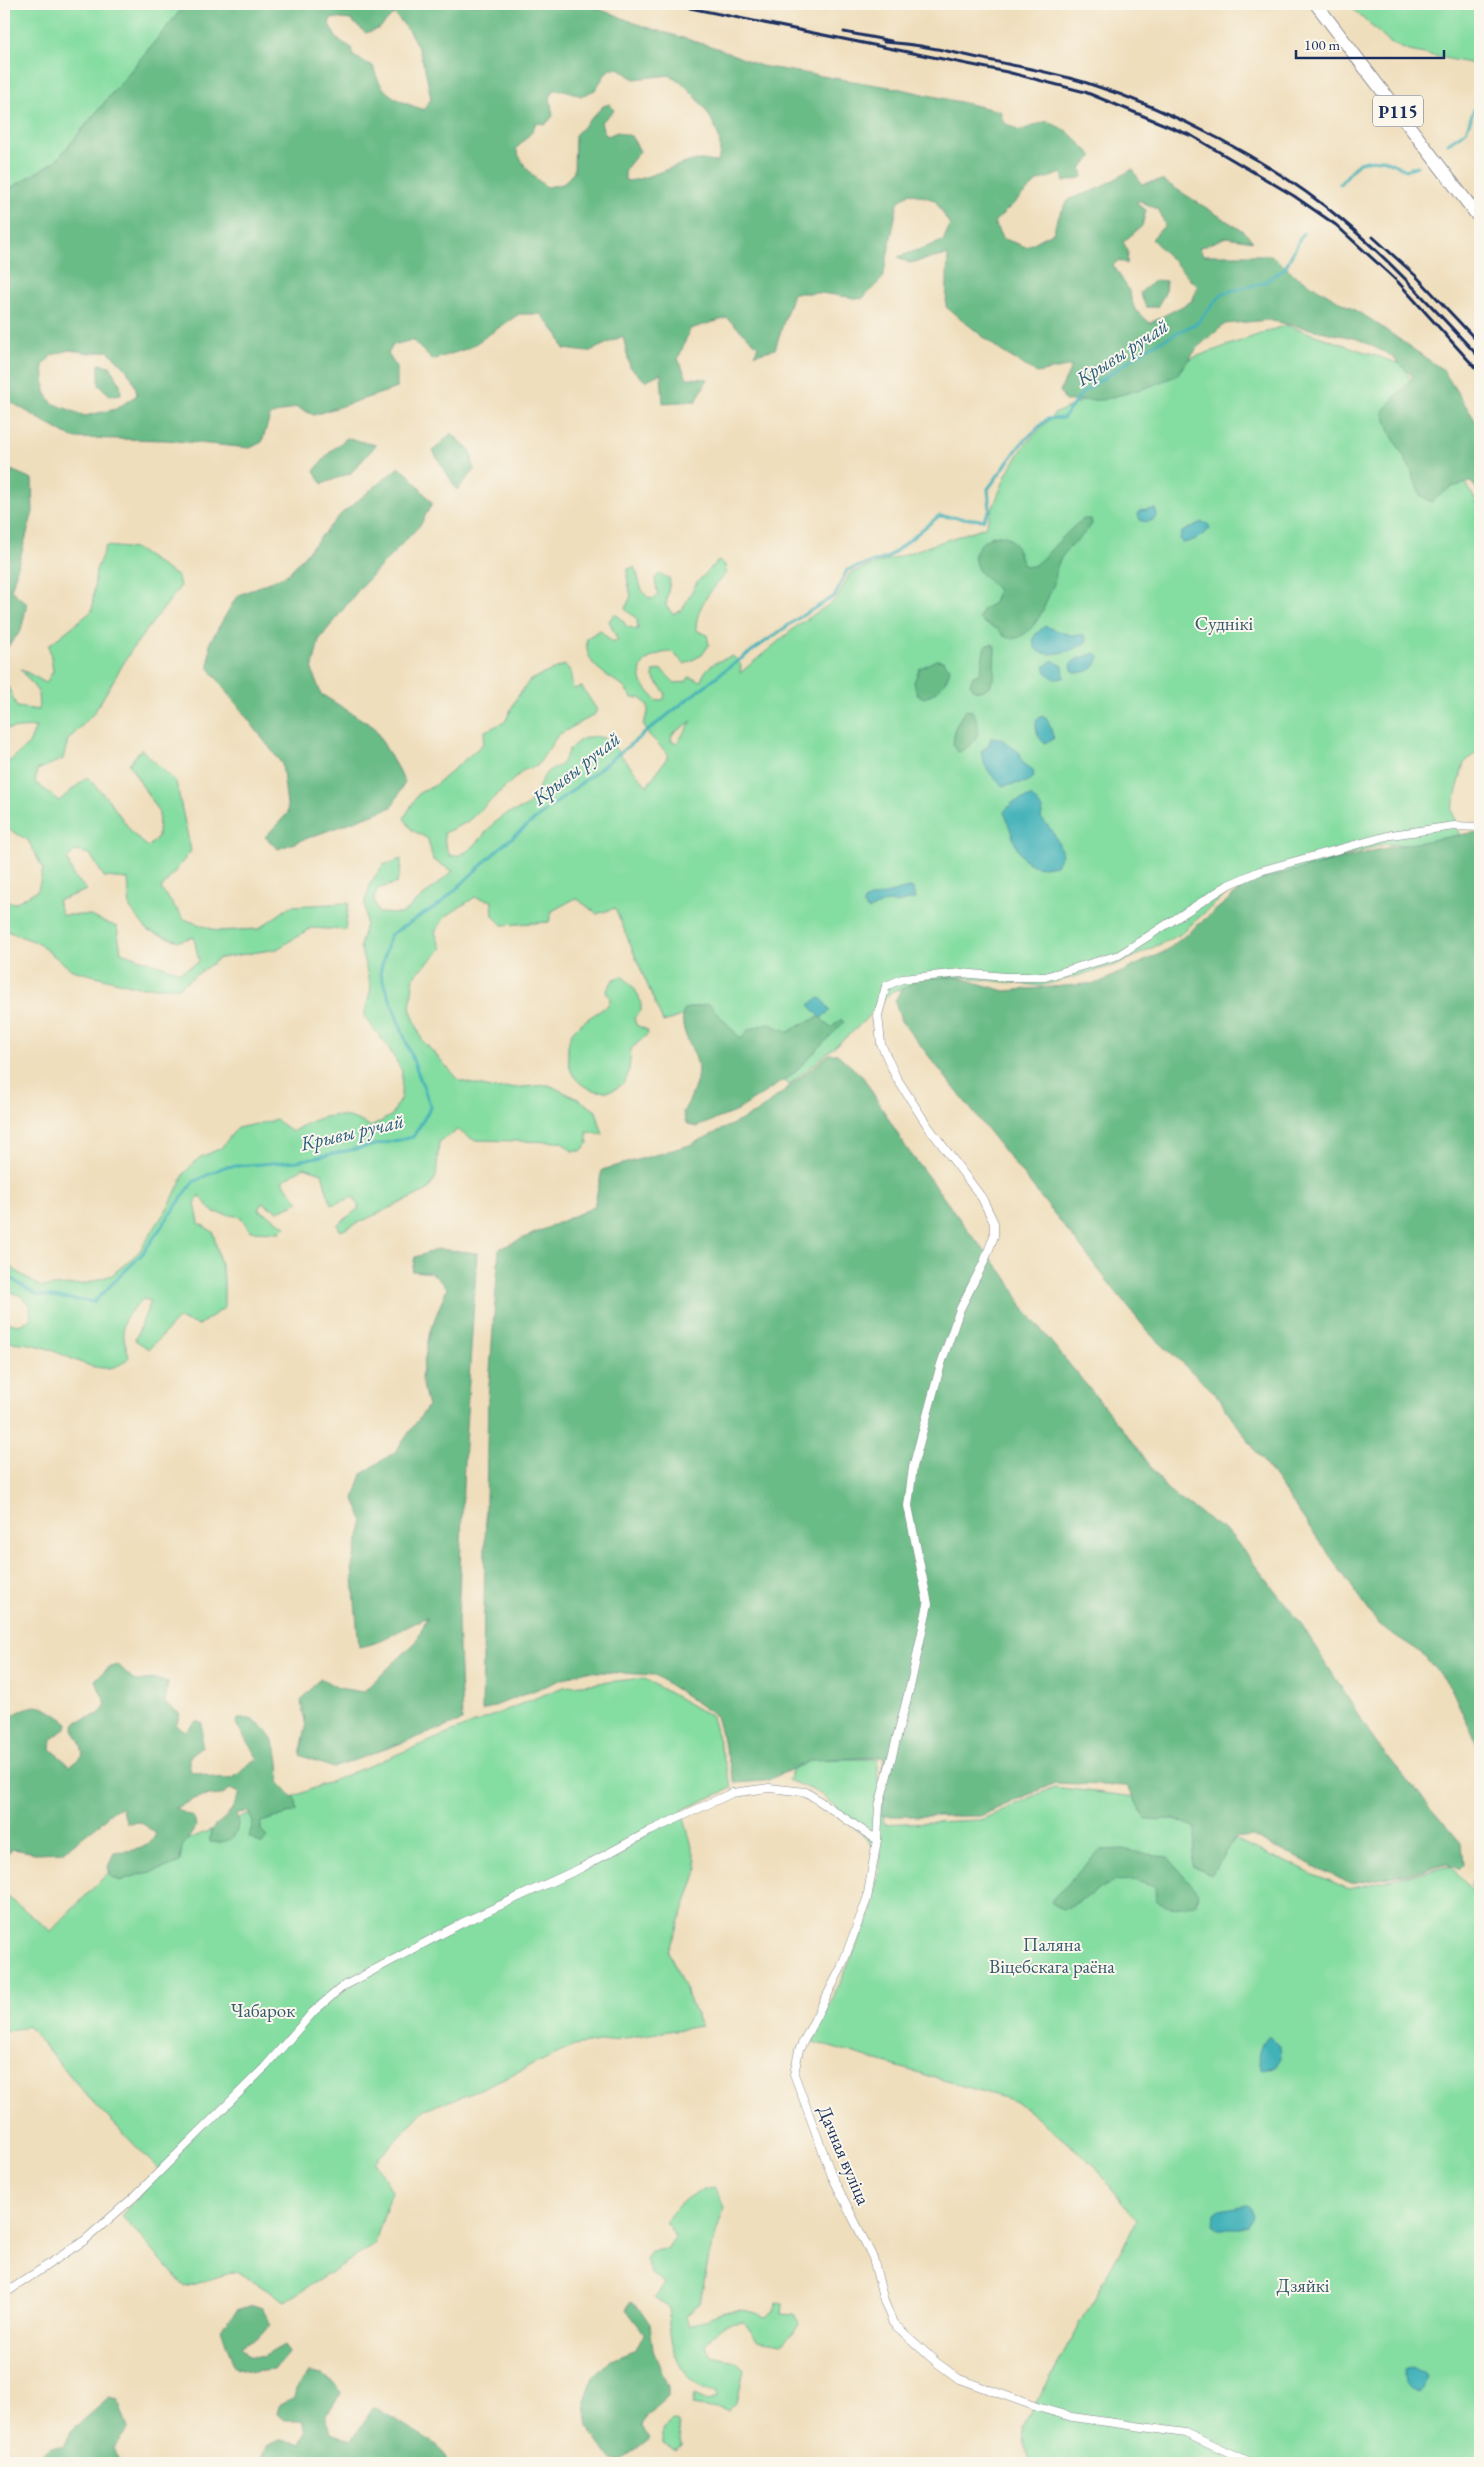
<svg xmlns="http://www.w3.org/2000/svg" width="1484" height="2467" font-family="'EB Garamond',serif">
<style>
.green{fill:#84dda1;stroke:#508680;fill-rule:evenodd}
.forest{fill:#6bbc87;stroke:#437672;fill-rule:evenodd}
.water{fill:#42b2b9;stroke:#2e708c}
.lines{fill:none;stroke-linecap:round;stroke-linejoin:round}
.stream{stroke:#42b2b9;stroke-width:3}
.minor-casing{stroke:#85868d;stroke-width:9}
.primary-casing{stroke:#85868d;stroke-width:14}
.minor{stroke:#fff;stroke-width:8}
.primary{stroke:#fff;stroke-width:12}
.rail{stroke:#1b2f5e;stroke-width:3}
.labels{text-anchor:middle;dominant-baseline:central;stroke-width:4;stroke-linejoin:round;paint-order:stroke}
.shield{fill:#fbf7ec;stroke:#5e6b89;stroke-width:1}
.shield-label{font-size:18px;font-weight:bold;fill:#1b2f5e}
.park-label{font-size:19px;fill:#355a6f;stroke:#fbf7ec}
.street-label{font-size:19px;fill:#1b2f5e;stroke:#fbf7ec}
.water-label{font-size:20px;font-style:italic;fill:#295d7e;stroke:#fbf7ec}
</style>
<rect width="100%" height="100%" fill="#fbf7ec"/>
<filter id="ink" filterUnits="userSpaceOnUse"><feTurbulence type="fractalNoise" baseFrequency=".02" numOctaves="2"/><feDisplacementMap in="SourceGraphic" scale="10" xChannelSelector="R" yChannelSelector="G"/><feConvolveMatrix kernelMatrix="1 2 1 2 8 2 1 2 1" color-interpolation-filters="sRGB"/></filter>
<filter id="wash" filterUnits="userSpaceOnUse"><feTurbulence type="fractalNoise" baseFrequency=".0096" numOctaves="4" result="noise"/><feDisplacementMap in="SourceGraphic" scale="20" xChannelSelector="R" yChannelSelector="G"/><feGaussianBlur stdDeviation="1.12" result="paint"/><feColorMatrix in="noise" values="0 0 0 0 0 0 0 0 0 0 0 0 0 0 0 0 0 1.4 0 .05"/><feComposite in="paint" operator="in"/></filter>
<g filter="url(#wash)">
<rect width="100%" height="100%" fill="#efdebc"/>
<path class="green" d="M4 4H186L56 161 4 192Z
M1347 4H1480V62L1474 64 1409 51 1390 43Z
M1286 325 1403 365 1480 509V749L1464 763 1452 810 1463 848 1384 844 1226 894 1179 935 1119 964 1041 986 951 976 892 991 857 1028 789 1085 703 1009 663 1022 615 908 597 914 576 898 552 911 549 922 502 925 493 916 492 901 475 897 445 917 435 932 442 949 414 976 410 1008 422 1040 460 1081 495 1089 549 1085 580 1100 596 1111 603 1135 587 1132 588 1144 581 1151H572L562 1142 474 1140 457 1130 439 1142 436 1177 428 1190 341 1231 337 1225 359 1208 354 1197 331 1205 322 1173 304 1167 282 1181 299 1202 278 1211 262 1203 258 1209 286 1226 280 1232 250 1231 241 1217 213 1212 199 1195 195 1204 199 1223 213 1232 224 1278V1308L199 1325 178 1319 149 1349 135 1340 151 1301 143 1299C118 1323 120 1324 129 1357 106 1385 66 1352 39 1346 28 1343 15 1343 4 1341V1322L19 1325 31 1319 30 1306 21 1296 4 1289V1260L16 1271 41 1287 84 1284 112 1275 139 1252 170 1204 185 1172 199 1158 221 1148 237 1128 276 1120 292 1132C320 1114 342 1109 371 1127L392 1115 401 1097 402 1071 388 1047 364 1016 371 988 360 946 366 924 365 901 371 882 383 865 401 859V867L397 883 377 889 374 900 378 913 402 914 453 871 433 860 428 839 412 830 404 818 419 793 434 786 483 744 485 731 505 722 516 699 530 680 564 665 570 670 573 689 582 687 597 710 594 715 558 735 537 766 524 770 467 822 444 833 445 844 450 856C476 857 485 825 506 814 516 810 526 810 532 800 538 792 540 781 546 773 549 769 555 769 559 766 564 762 566 755 569 750 580 737 595 732 609 741L647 786 669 755 649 735 643 724 648 713V706L641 698H632C629 694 626 689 622 686 603 671 584 666 587 638L600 630 611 641H618L609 621 614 614 621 618 626 626 638 630 637 619 625 609 631 596 627 577 628 569 634 567C641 578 637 591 651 599L658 596 655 579 659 574 670 579 666 606 673 614 682 610 697 582 718 561 725 565 726 573C711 591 696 606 696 630L707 635 709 645 702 655 685 664 672 652C658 652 636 660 641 679 643 687 652 695 657 701L664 699 665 693 653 677 654 671 662 670 675 683 686 682 689 677 701 681C706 664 718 661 733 656L741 665 740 673 797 626 837 599 850 573 985 527 1007 473 1025 445 1054 414 1118 384ZM692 721 677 743 671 741 672 734Z
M106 546 136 549 178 577 180 587 132 649 94 713 68 740 63 759 37 770 35 782 59 801 87 777 108 799 133 834 148 847 158 837 159 813 129 764 141 749 176 782 191 851 161 889 184 919 217 931 258 929 291 906 349 903 345 930 311 928 277 949 220 958 179 987H138L72 970 36 942 4 930V901L15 903 38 890 43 869 28 840 4 827V760L10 761 29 744 36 727 4 729V678L17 707 39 710 38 692 21 669 46 683 53 671 49 645 92 611 96 570ZM74 851 90 854 104 877 128 879 130 908 148 931 179 941 194 937 199 962 180 972 121 952 117 927 88 915H62L57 901 87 890 73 875 67 859Z
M622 976C633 986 642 995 641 1011L634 1018 636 1025 647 1030 648 1034 631 1049C630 1058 630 1072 626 1079 615 1099 582 1093 572 1073 567 1062 565 1039 575 1029 584 1020 598 1013 609 1004L610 998 606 992 613 980Z
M643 1678 712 1717 732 1788 682 1810 698 1868 669 1952 701 2026 574 2046 467 2095 425 2109 375 2162 392 2191 374 2245 285 2301 236 2271 185 2287 122 2216 160 2171 88 2097 28 2026 4 2032V1894L51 1931 110 1871 563 1687Z
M797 1759H877L884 1824 981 1820 1054 1787 1136 1797 1349 1889 1450 1866 1476 1895 1480 1951V2463H1029L1023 2427 1137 2221 1093 2164 1018 2102 813 2042 872 1912 881 1854 822 1794 788 1780Z
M716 2188 724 2208 709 2256 700 2303 686 2316 689 2326C716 2315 736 2302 765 2317L773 2313 777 2302 783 2303 782 2314 794 2315 799 2324 793 2334 782 2344 757 2340 744 2322C723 2320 717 2330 705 2346L711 2356 736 2361 744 2369 737 2402 728 2411 692 2405 694 2395 708 2401 716 2398V2392C711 2391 705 2390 701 2387 675 2373 667 2335 669 2308L655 2298 665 2284 652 2273 646 2260 651 2251 667 2249 675 2237 666 2221C679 2203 693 2189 716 2188Z
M672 2420 678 2422 682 2445 674 2450 663 2444V2431Z"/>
<path class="forest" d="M186 4H586L643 26 717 48 761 66 901 89 1000 111 1003 122 1019 131 1047 121 1067 131 1093 156 1081 168 1083 177 1064 182 1062 173 1038 181 994 222 1002 238 1026 247 1054 232 1057 219 1069 199 1096 190 1133 169 1141 184 1162 180 1243 231 1253 241 1226 237 1199 248 1203 255H1271L1296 276 1370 319 1443 370 1480 428V493L1471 482 1451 487 1431 502 1420 495 1410 468 1391 434 1383 411 1413 377 1392 356 1358 339 1268 320 1225 324 1199 346 1176 376 1145 388 1102 400 1065 401 1060 391 1072 366 1037 373 1001 351 946 307 948 255 909 263 898 257 943 241 950 225 935 200 910 193 898 202 883 278 862 299 821 293H793L775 349 755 354 758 346 727 318 690 329 678 359 687 378 708 379 696 401 663 403 661 373 645 381 630 367 623 336 588 352 564 349 558 335 541 314H519L469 348 432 360 412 340 393 345 388 354 397 368V388L314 415 296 407 270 416 262 442 250 448 167 440 72 438 4 398V192L56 161ZM394 14C420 39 425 65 431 99L424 110C397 100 381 96 373 66L353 56 352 48 337 39 329 24 331 18 351 20 366 33 380 28ZM619 68 634 79 670 75C694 88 731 135 717 162 712 162 707 160 701 160 683 160 636 185 625 180V170L640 151 631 136 617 132 608 136 604 133 601 122 614 111 610 104 603 106 575 135 574 172 563 184 547 187C532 177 523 166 516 149L531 133 536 123 546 124 553 116 550 98 554 90H565L581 96 595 90 608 70ZM1138 200 1159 210 1165 225 1152 239 1198 287 1192 301 1150 323 1135 310 1128 289 1113 265 1119 260 1127 264 1128 251 1123 242 1142 226 1146 210 1137 204ZM69 350 91 353 108 351C122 364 135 375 137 395L116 409 85 416 52 403 45 392 43 365 52 355Z
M1155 280 1166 281 1165 293 1157 307H1146L1140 293Z
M99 364 110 366 120 384 121 394 111 396 99 385Z
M451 433 471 451 474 471 457 490 433 451Z
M347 438 376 445 351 473 322 484 314 471 331 451Z
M4 467 32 479 33 512 11 590 27 604 21 631 4 651Z
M399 467 409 475 432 503 421 524 360 588 319 640 312 670 321 694 374 727 405 782 392 807 278 849 265 837 288 813 282 764 209 668 210 642 237 596 288 574 340 515Z
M1084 519H1091L1092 524C1082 539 1066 546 1058 564 1056 569 1056 575 1055 580 1053 588 1048 596 1045 605 1040 618 1023 647 1004 636 1002 634 1001 632 999 630 992 626 985 624 979 619L982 610 994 603 998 591C991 580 978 576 975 561 972 545 996 528 1009 538 1017 544 1019 557 1024 565 1026 566 1029 567 1032 566 1040 565 1069 527 1084 519Z
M993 644 995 647 994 676 990 686 982 691 974 690 970 684 973 676 979 674C984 664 981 656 986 645Z
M936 660 943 661 950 668C948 683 938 691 925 698L917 695 914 682 919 669Z
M965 710 972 711C984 728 978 745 958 752L953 745 955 728Z
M1471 833H1480V1751L1452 1690 1422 1653 1379 1625 1214 1392 1148 1332 901 1021 895 1001 900 991 919 978 956 977 1005 991 1098 983 1166 951 1250 882 1381 849Z
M709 1004 741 1039 748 1030 767 1023 789 1032 801 1024 820 1017 831 1028 841 1019 844 1022 793 1074 735 1112 696 1127 686 1123 683 1112C690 1101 698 1083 698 1070 698 1050 677 1034 684 1009Z
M829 1054H837L863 1077 905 1146 970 1233 1008 1279 1024 1309 1134 1443 1168 1491 1231 1535 1300 1622 1376 1743 1461 1843 1463 1864 1458 1869 1447 1864 1407 1874 1351 1884 1252 1836 1234 1838 1211 1875 1192 1866 1196 1828 1175 1819 1146 1820 1127 1786 1055 1783 980 1816H881L884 1757 812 1760 766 1781 735 1783 716 1716 655 1675 583 1671 482 1711 488 1398 499 1249 594 1207 602 1170 690 1145 758 1112Z
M439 1249 477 1253 464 1460 458 1622 462 1721 333 1768 300 1755 306 1727 301 1701 320 1678 338 1688 363 1692 417 1641 427 1617 375 1643 359 1647 352 1566 363 1520 354 1499 362 1474 396 1451 428 1406 421 1378 430 1331 447 1288 432 1273 412 1271 415 1257Z
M118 1665 135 1681 155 1679 168 1683 165 1703 180 1714 176 1726 186 1731 196 1721 202 1723V1747L190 1756V1771C204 1773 224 1785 237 1775 247 1768 244 1764 258 1759L236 1724 238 1719C242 1719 249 1718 253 1720 275 1731 282 1760 279 1782L296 1801 297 1811 261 1822V1830L268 1837 262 1844 249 1837 253 1822 248 1812 237 1813C241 1835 232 1844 210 1842 208 1828 217 1825 226 1817 232 1811 236 1801 240 1793L230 1789 221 1795 199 1797 175 1808 194 1818 196 1827 182 1847 180 1862C161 1871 140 1873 120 1881L111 1877 108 1867 114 1852C132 1850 146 1852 156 1834L141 1822 127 1823 121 1807 109 1813 103 1821 63 1852 35 1853 13 1849 4 1857V1721C35 1701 38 1701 68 1723L67 1727 52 1739 51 1749 70 1766 83 1755 81 1744 73 1730 76 1722 99 1714 106 1704 95 1680 108 1668Z
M1124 1849 1147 1855 1168 1857 1198 1892 1196 1904C1181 1908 1170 1910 1156 1901L1155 1887 1133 1880 1114 1881 1063 1910 1051 1902C1055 1894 1061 1891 1067 1885 1078 1872 1089 1861 1101 1850Z
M1480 1868V1942L1479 1894 1471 1885 1477 1869Z
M630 2302 639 2308 650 2324 653 2350 668 2387V2396L646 2416 642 2426 649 2439 620 2461 611 2460 588 2428 585 2401 593 2377 611 2359 636 2349 644 2333 626 2309Z
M253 2305 262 2308 271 2325 256 2338 240 2346 248 2356 263 2357 284 2345 289 2352 274 2370 253 2372 234 2367 221 2328 237 2310Z
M308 2373 323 2374 342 2392 326 2415 331 2433 352 2440 374 2407 436 2444 446 2458 445 2463H266L262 2460 267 2445 280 2440 301 2443 306 2432 302 2420H284L277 2414 279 2406 294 2398 296 2389Z
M109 2398 118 2400 128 2428 114 2448 120 2463H33L50 2447H64L71 2431Z"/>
<path class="water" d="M1155 509 1157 515C1154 522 1148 522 1141 521L1138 515 1139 511Z
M1202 522 1208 524 1210 528C1204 536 1192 542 1182 543L1180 538 1182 532Z
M1045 626 1070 635H1084L1087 640C1081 650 1045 660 1036 649 1034 647 1034 644 1033 642L1035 635Z
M1095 653 1099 656C1098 668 1089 672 1077 673L1072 670 1071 664 1077 659Z
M1052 660 1063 666 1064 678 1054 679 1046 672 1044 667Z
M1043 716 1048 720 1054 739 1044 743C1038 738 1034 727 1037 719Z
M991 738H1000L1020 753 1022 762 1033 770 1034 777 1027 782 1003 786C991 776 983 767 981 751L988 746Z
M1031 796 1043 809 1041 818C1052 829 1059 841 1062 855L1056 865C1017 875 1016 841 1004 812L1012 803Z
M908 888H913L915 899 896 903 887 902 868 910 863 905 864 901 870 898Z
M818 998 822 999 830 1011 821 1018 809 1005Z
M1268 2036 1280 2046 1281 2058 1275 2067 1261 2069C1255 2058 1260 2044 1268 2036Z
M1247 2205 1251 2207 1253 2215 1248 2226 1240 2228H1218L1214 2225 1215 2214 1220 2210Z
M1411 2367 1425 2374 1427 2378 1419 2392C1408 2391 1400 2381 1404 2370Z"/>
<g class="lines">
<path class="stream" d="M1448 143 1466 131 1480 93
M1340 184 1359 162 1383 159 1406 170 1417 166
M4 1274 37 1295 94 1302 143 1253 193 1182 224 1167 298 1161 413 1137 431 1107 380 973 390 935 440 904 504 844 721 673 800 617 835 596 847 570 887 558 939 516 983 520 990 510 988 489 1021 444 1047 419 1063 418 1082 393 1149 347 1197 323 1223 293 1263 283 1285 268 1303 233"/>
</g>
</g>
<g filter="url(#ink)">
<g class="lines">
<defs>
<path id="minor" d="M4 2294 85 2240 134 2197 265 2067 313 2012 342 1987 462 1923 581 1868 650 1831 732 1793 769 1788 806 1792 877 1840
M1250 2463 1185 2433 1072 2417 1037 2407 959 2379 936 2362 893 2323 884 2301 873 2258 832 2176 794 2074 799 2050 841 1968 867 1899 877 1840 879 1806 911 1683 928 1604 908 1506 913 1467 941 1364 960 1309 984 1262 994 1236V1223L982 1198 927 1125 896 1077 881 1044 878 1015 886 986 902 979 961 973 1005 977H1045L1119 955 1228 885 1260 871 1391 835 1454 826 1480 827"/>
<path id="primary" d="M1316 4 1480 219"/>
</defs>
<use href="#minor" class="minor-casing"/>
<use href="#primary" class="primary-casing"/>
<use href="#minor" class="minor"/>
<use href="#primary" class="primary"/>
<path class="rail" d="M670 4 1007 72 1085 92 1192 136 1294 196 1336 225 1398 282 1480 373
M844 32 891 41
M884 42C919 44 953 52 988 60 1021 67 1055 73 1087 83 1175 111 1270 160 1342 220 1392 262 1436 311 1480 358
M1373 237 1416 276 1480 344"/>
</g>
</g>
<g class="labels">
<rect class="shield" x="1373" y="95.5" width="50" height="31" rx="4"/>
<g class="shield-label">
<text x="1398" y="111">Р115</text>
</g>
<g class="park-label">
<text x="1224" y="623">Суднікі</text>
<text x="1052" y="1944">Паляна<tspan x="1052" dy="22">Віцебскага раёна</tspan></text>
<text x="263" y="2010">Чабарок</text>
<text x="1303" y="2285">Дзяйкі</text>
</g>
<g class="street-label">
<text transform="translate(844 2155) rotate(67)">Дачная вуліца</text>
</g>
<g class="water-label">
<text transform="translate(1122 352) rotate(-33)">Крывы ручай</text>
<text transform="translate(576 768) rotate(-38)">Крывы ручай</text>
<text transform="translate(352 1132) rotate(-13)">Крывы ручай</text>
</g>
</g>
<rect width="1484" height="2467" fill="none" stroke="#fbf7ec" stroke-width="20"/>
<path d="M1296 50v8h148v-8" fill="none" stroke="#1b2f5e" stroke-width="2.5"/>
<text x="1304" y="50" font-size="15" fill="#1b2f5e" stroke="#fbf7ec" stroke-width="4" paint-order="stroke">100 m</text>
</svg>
